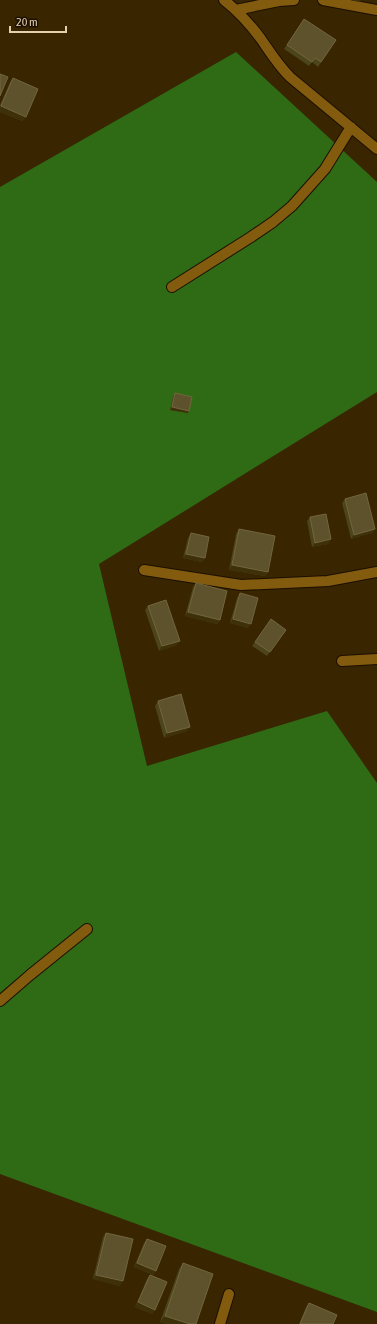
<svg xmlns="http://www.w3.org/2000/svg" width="377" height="1324" font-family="'Asap Condensed',sans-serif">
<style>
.forest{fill:#2f6b14}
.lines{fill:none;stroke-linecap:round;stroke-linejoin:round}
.minor-casing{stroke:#1b0f00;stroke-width:12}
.minor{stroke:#825b0f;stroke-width:10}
.wall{fill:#4c441b}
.shaded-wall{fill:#3e310a}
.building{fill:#5d522b;stroke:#72663f}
</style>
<rect width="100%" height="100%" fill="#392500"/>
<path class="forest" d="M236 52 377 182V392L99 564 147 766 327 711 377 783V1312L0 1174V187Z"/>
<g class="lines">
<defs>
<path id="minor" d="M224 0C238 11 250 24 261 39 270 52 278 65 290 77L377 149
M323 0 377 10
M236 10 279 1 294 0
M172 287 251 237 273 222 292 206 325 169 351 127
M144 570 241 585 328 581 377 572
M342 661 377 659
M0 1001 30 975 87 929
M220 1324 229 1294"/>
</defs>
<use href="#minor" class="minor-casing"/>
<use href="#minor" class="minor"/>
</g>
<path class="wall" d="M304 19 336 40 318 67 312 62 309 66 284 49Z
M13 78 26 117 22 121 0 112V105L10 82Z
M175 393 188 413 170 410 173 396Z
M345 499 375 529 372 533 351 539 342 503Z
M310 517 331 539 328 544 312 547 307 521Z
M239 529 268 572 265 576 229 570 236 534Z
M191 533 205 558 202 562 183 558 188 538Z
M196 583 220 620 217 624 185 616 193 587Z
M240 593 248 628 230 623 237 598Z
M148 606 177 645 159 651 145 610Z
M271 619 286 630 267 656 252 646Z
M158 701 187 731 164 738 155 706Z
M106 1233 120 1286 93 1279 103 1237Z
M147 1239 156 1271 153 1275 134 1267 144 1243Z
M183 1263 196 1324H168L160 1322 179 1269Z
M150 1275 155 1310 152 1314 135 1307 147 1279Z
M309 1303 333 1324H299L306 1307Z"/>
<path class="shaded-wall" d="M350 0H361L360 2Z
M1 106 26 117 22 121 0 112V107Z
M172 407 189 411 188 413 170 410Z
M375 529 372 533 351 539 354 535Z
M331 539 328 544 312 547 315 543Z
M186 554 205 558 202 562 183 558Z
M232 565 268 572 265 576 229 570Z
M188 612 220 620 217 624 185 616Z
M233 619 251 624 248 628 230 623Z
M180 641 177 645 159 651 162 646Z
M190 727 187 731 164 738 167 733Z
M137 1263 156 1271 153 1275 134 1267Z
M96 1275 123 1281 120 1286 93 1279Z
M138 1302 155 1310 152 1314 135 1307Z
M165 1316 190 1324H168L160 1322Z"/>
<path class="building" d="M304 19 336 40 321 62 315 58 312 62 287 45Z
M0 74 8 77 0 96Z
M13 78 38 89 26 117 1 106Z
M175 393 192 397 189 411 172 407Z
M366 493 375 529 354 535 345 499Z
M326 514 331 539 315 543 310 517Z
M239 529 275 536 268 572 232 565Z
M191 533 209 537 205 558 186 554Z
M196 583 227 591 220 620 188 612Z
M240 593 258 598 251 624 233 619Z
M166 600 180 641 162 646 148 606Z
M271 619 286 630 270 652 255 642Z
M181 694 190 727 167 733 158 701Z
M106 1233 133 1239 123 1281 96 1275Z
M147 1239 166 1246 156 1271 137 1263Z
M183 1263 213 1274 196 1324H190L165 1316Z
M150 1275 167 1282 155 1310 138 1302Z
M309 1303 337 1315 333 1324H300Z"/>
<path d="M10 26v6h56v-6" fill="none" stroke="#e4cfae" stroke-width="2"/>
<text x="16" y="26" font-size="12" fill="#e4cfae" stroke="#1b0f00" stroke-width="3" paint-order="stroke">20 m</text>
</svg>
